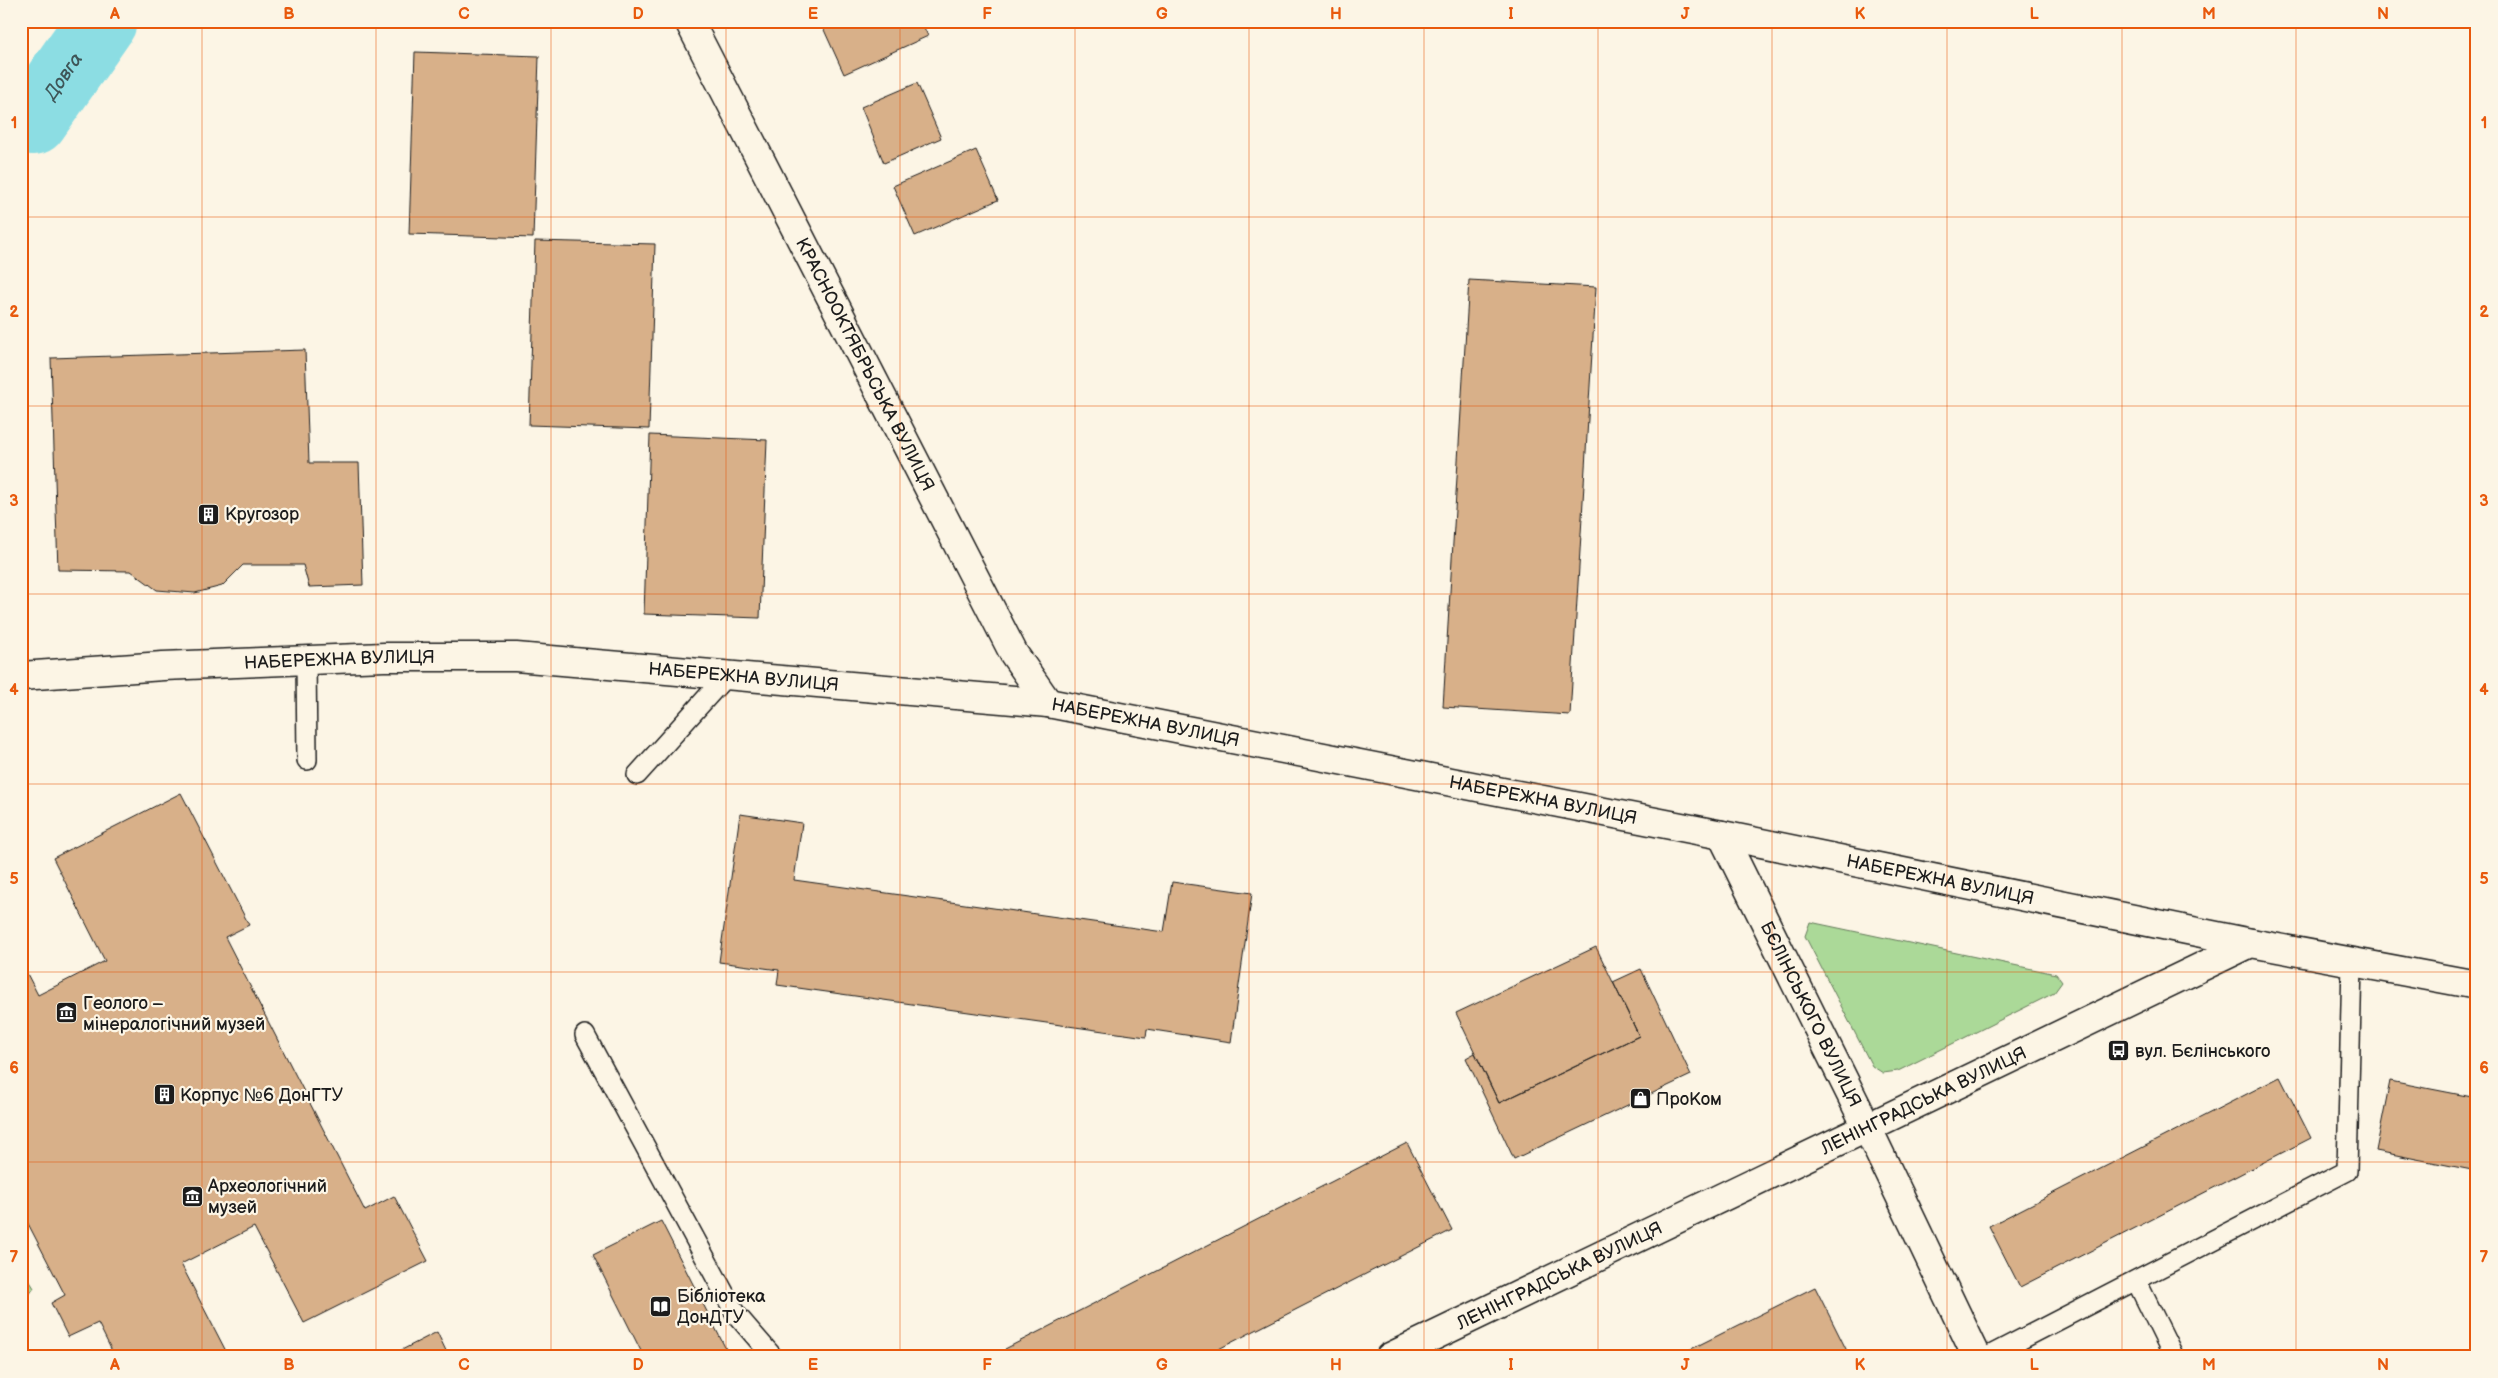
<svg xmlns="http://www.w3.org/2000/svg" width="2498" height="1378" font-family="'Balsamiq Sans',sans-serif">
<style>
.green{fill:#abd998;stroke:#647a5a}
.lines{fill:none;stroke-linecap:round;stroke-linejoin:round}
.river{stroke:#8cdde3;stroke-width:70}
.building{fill:#d8b089;stroke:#1c1c1c}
.lane-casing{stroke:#1c1c1c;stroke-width:22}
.street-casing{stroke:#1c1c1c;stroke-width:31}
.secondary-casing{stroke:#1c1c1c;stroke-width:31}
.lane{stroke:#fcf5e5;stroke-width:19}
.street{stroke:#fcf5e5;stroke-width:28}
.secondary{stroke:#fcf5e5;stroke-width:28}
.grid{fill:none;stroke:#e8590c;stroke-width:1;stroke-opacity:0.55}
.labels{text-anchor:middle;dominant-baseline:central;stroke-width:4.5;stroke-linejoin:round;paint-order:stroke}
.street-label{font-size:18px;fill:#1c1c1c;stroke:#fcf5e5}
.poi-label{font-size:18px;fill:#1c1c1c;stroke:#fcf5e5;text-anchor:start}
.water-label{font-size:19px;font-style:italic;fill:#3e5658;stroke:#fcf5e5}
.neatline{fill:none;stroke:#e8590c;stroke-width:2}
.grid-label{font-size:16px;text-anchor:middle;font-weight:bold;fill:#e8590c}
</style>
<rect width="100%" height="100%" fill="#fcf5e5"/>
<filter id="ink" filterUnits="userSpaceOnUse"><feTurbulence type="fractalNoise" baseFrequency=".02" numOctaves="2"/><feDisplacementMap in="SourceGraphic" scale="10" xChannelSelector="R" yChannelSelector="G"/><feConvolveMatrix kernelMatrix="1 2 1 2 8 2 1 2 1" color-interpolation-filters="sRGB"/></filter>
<g filter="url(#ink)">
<path class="green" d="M1810 922 2056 974 2062 982 2054 993 1898 1071 1883 1073 1872 1066 1805 936Z
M21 1267 34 1288 21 1306Z"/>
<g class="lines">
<path class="river" id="s1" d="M21 116 33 120 102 21"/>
</g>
<path class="building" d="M820 21H921L928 36 844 74Z
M415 52 539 56 533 238 409 234Z
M917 83 941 138 884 163 861 107Z
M976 150 998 200 915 236 893 186Z
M535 241 655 244 649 429 529 425Z
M1469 280 1596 287 1570 715 1443 707Z
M305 350 309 463H359L363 585 309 587 303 565H243L222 586 195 593 157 590 131 571 58 570 51 358Z
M650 435 767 440 760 618 644 614Z
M181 793 249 925 225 937 365 1211 394 1196 428 1261 304 1323 254 1227 181 1264 229 1357H115L98 1323 68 1337 51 1303 65 1295 21 1210V962L38 995 105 961 53 858Z
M740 814 802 823 794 880 1164 932 1172 882 1252 893 1231 1042 1147 1029 1146 1037 777 985 779 970 719 962Z
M1596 947 1639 1036 1499 1103 1456 1013Z
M1641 969 1691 1075 1514 1159 1466 1058 1475 1053 1499 1103 1639 1036 1613 982Z
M2280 1077 2311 1138 2020 1287 1989 1226Z
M2390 1081 2477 1098V1171L2376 1151Z
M1407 1143 1452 1230 1203 1357H1009L1005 1349Z
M661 1221 730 1357H644L593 1255Z
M1815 1287 1850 1357H1675Z
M437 1332 449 1357H388Z"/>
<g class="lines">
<defs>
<path id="lane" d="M306 660 307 760
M637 775 727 675
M585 1035 735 1313 773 1357
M2136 1280 2174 1357
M1987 1357 2347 1171 2352 963"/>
<g id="street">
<path id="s2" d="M689 21 1014 654 1048 703"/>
<path id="s3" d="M21 676 163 666 384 657H516L1048 703 1722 835 2251 943"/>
<path id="s4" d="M1722 835 1867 1127 1977 1357"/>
</g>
<g id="secondary">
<path id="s5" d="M1390 1357 2251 943 2477 985"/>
</g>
</defs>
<use href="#lane" class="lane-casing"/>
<use href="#street" class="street-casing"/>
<use href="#secondary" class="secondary-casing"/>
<use href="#lane" class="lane"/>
<use href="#street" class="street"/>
<use href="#secondary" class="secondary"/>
</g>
</g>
<path class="grid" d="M202 21V1357M376 21V1357M551 21V1357M726 21V1357M900 21V1357M1075 21V1357M1249 21V1357M1424 21V1357M1598 21V1357M1772 21V1357M1947 21V1357M2122 21V1357M2296 21V1357M21 217H2477M21 406H2477M21 594H2477M21 784H2477M21 972H2477M21 1162H2477"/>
<defs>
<symbol id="building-square" viewBox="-11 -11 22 22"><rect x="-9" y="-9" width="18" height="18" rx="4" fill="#1c1c1c" stroke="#fcf5e5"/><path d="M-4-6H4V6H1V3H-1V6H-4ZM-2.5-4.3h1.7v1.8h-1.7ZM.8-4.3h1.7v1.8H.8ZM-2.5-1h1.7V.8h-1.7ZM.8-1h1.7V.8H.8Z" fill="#fff"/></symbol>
<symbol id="museum-square" viewBox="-11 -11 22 22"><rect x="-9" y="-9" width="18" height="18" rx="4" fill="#1c1c1c" stroke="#fcf5e5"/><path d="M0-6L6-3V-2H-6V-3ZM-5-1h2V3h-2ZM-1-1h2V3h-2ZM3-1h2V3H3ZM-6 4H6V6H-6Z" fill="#fff"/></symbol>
<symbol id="bus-square" viewBox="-11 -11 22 22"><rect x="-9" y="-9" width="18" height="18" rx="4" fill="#1c1c1c" stroke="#fcf5e5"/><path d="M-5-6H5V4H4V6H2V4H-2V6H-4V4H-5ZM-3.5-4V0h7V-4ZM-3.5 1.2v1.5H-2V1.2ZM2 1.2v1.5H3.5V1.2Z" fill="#fff"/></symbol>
<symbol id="shop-square" viewBox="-11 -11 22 22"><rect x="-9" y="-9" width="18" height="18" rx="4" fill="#1c1c1c" stroke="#fcf5e5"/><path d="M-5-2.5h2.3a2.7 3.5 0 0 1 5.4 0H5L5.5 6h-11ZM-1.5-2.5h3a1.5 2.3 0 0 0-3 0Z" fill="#fff"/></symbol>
<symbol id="library-square" viewBox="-11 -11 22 22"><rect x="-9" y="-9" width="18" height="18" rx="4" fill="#1c1c1c" stroke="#fcf5e5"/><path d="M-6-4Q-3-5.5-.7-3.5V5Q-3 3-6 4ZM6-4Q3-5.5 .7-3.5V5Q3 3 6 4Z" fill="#fff"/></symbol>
</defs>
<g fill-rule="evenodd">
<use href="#building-square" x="196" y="502" width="25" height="25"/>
<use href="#museum-square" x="54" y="1000" width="25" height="25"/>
<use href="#bus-square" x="2106" y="1038" width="25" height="25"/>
<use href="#building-square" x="152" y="1082" width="25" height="25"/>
<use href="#shop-square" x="1628" y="1086" width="25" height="25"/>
<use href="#museum-square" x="180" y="1184" width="25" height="25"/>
<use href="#library-square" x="648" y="1294" width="25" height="25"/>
</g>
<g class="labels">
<g class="street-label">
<text stroke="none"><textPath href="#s2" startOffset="386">КРАСНООКТЯБРЬСЬКА ВУЛИЦЯ</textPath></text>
<text stroke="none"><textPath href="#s3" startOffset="319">НАБЕРЕЖНА ВУЛИЦЯ</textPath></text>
<text stroke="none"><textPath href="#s3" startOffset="724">НАБЕРЕЖНА ВУЛИЦЯ</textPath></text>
<text stroke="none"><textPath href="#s3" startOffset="1129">НАБЕРЕЖНА ВУЛИЦЯ</textPath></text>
<text stroke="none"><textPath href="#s3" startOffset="1534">НАБЕРЕЖНА ВУЛИЦЯ</textPath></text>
<text stroke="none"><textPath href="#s3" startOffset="1939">НАБЕРЕЖНА ВУЛИЦЯ</textPath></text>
<text stroke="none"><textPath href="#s4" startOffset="200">БЄЛІНСЬКОГО ВУЛИЦЯ</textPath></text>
<text stroke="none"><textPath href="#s5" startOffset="592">ЛЕНІНГРАДСЬКА ВУЛИЦЯ</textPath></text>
<text stroke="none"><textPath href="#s5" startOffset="188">ЛЕНІНГРАДСЬКА ВУЛИЦЯ</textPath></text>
</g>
<g class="poi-label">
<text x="225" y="514">Кругозор</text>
<text x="83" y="1003">Геолого –<tspan x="83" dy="21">мінералогічний музей</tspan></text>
<text x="2135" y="1051">вул. Бєлінського</text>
<text x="180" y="1095">Корпус №6 ДонГТУ</text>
<text x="1656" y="1099">ПроКом</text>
<text x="208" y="1186">Археологічний<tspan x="208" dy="21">музей</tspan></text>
<text x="677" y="1296">Бібліотека<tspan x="677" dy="21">ДонДТУ</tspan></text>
</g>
<g class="water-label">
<text stroke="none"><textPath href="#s1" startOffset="66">Довга</textPath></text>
</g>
</g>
<rect width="2498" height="1378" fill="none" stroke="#fcf5e5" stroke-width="55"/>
<rect x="28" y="28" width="2442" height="1322" class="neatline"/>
<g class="grid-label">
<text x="115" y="19">A</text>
<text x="289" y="19">B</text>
<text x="464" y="19">C</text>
<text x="638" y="19">D</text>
<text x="813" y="19">E</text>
<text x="987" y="19">F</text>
<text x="1162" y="19">G</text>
<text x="1336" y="19">H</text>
<text x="1511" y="19">I</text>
<text x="1685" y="19">J</text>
<text x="1860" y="19">K</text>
<text x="2034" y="19">L</text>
<text x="2209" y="19">M</text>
<text x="2383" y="19">N</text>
<text x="14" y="128">1</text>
<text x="2484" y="128">1</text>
<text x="14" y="317">2</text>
<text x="2484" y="317">2</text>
<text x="14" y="506">3</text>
<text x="2484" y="506">3</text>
<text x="14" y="695">4</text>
<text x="2484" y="695">4</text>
<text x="14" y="884">5</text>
<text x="2484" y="884">5</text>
<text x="14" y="1073">6</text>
<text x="2484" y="1073">6</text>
<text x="14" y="1262">7</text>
<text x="2484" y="1262">7</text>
<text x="115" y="1370">A</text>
<text x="289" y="1370">B</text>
<text x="464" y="1370">C</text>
<text x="638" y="1370">D</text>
<text x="813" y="1370">E</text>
<text x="987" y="1370">F</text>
<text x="1162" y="1370">G</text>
<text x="1336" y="1370">H</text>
<text x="1511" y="1370">I</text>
<text x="1685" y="1370">J</text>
<text x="1860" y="1370">K</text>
<text x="2034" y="1370">L</text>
<text x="2209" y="1370">M</text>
<text x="2383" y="1370">N</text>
</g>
</svg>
